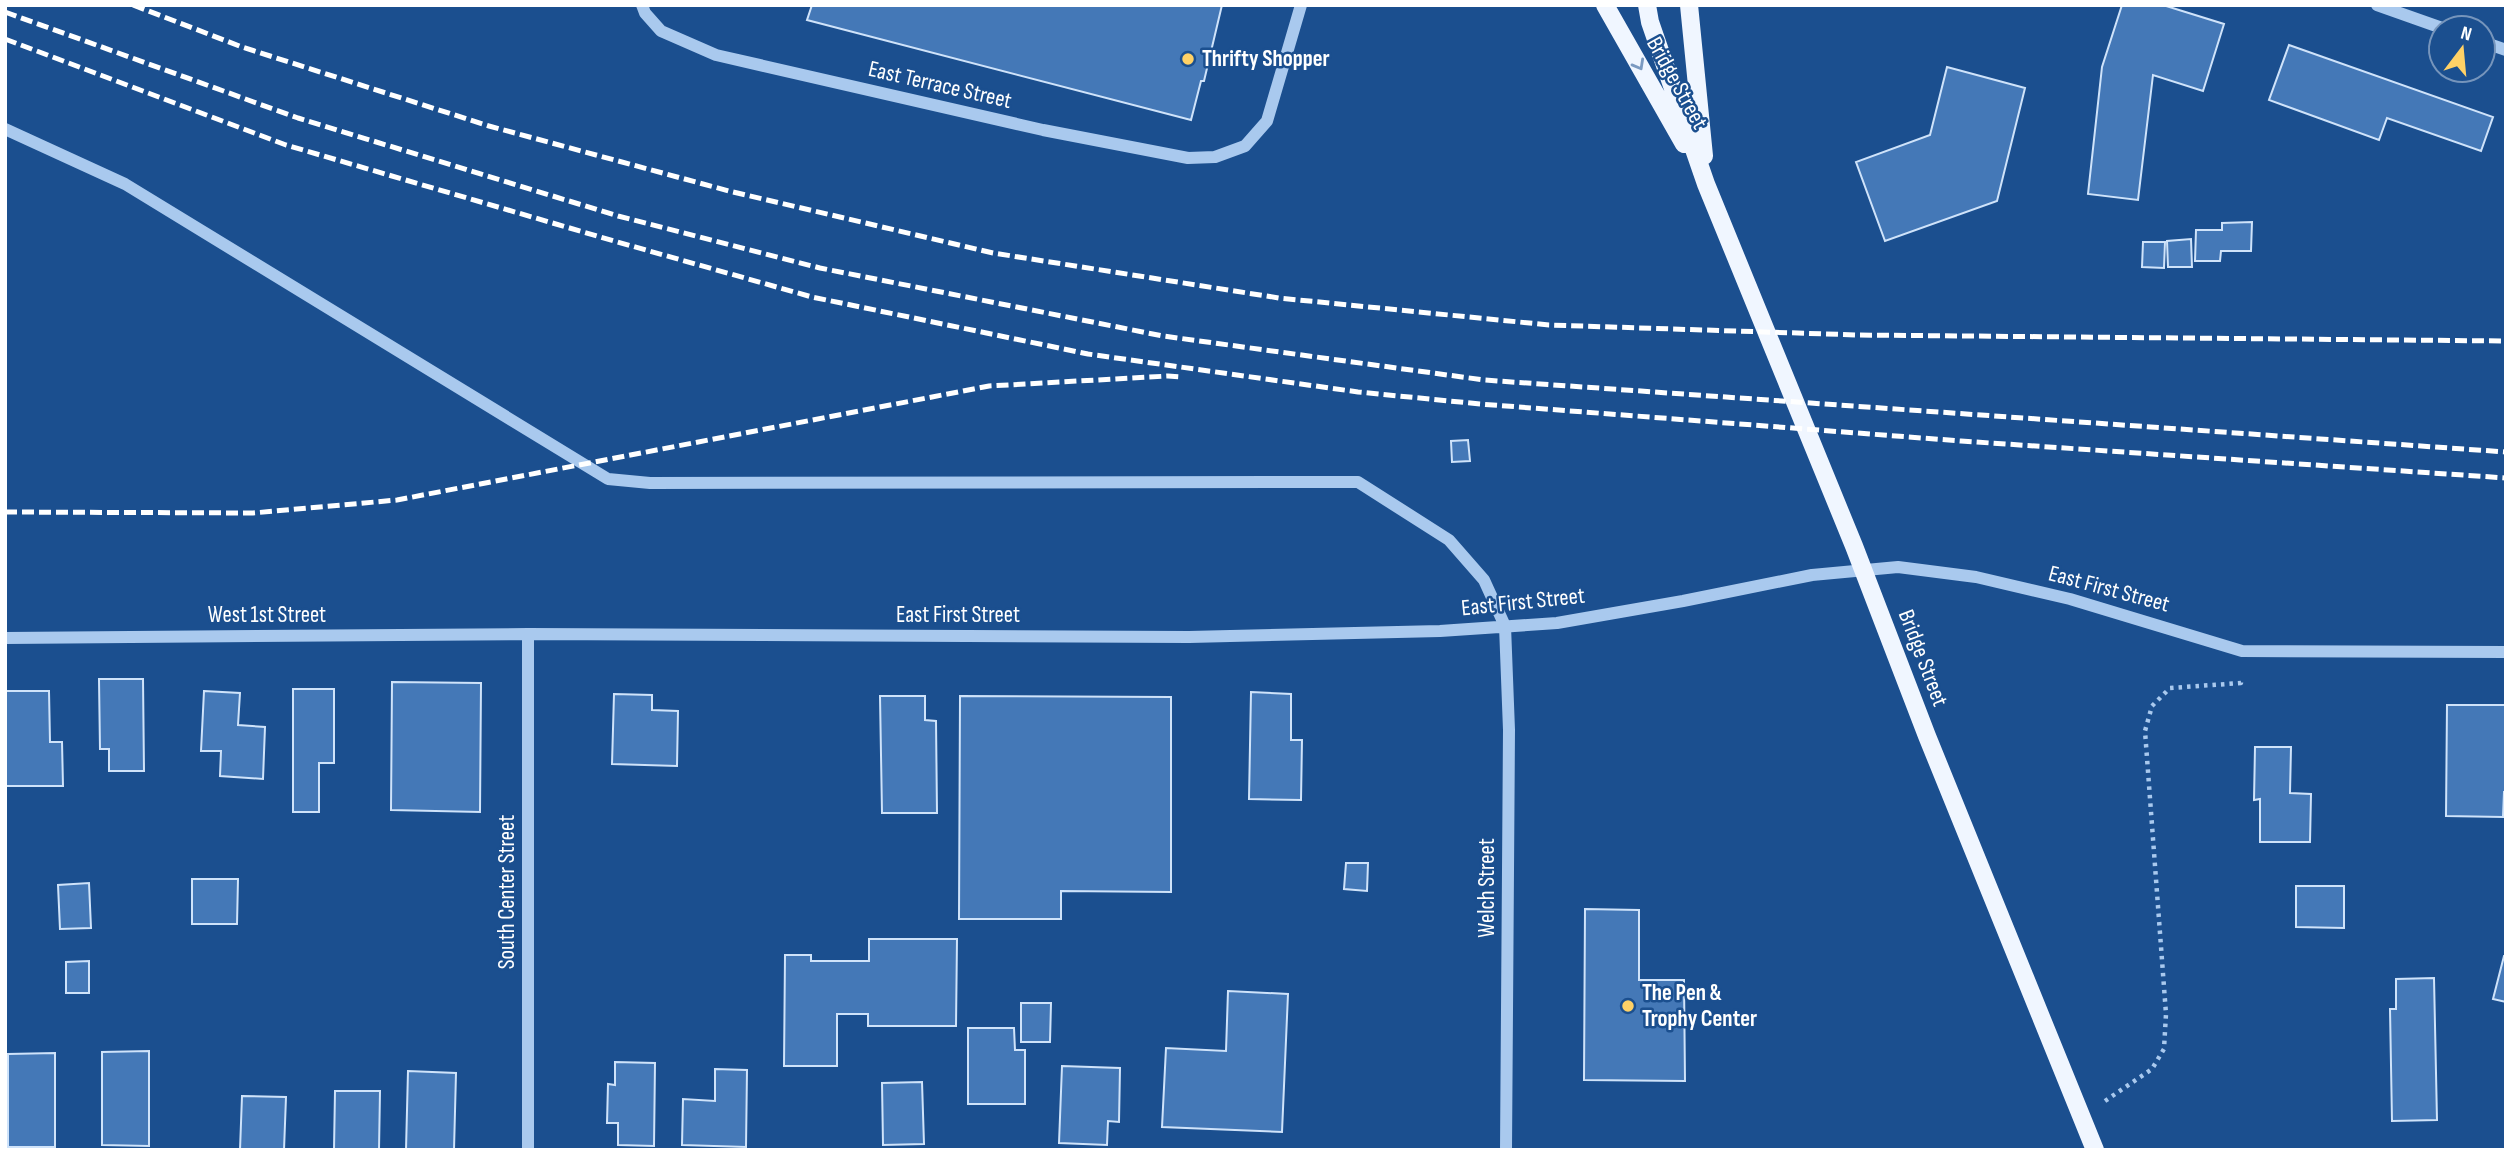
<svg xmlns="http://www.w3.org/2000/svg" width="2511" height="1155" font-family="'Sofia Sans Condensed',sans-serif">
<style>
.building{fill:#4478b7;stroke:#cfe3fa;stroke-width:2}
.lines{fill:none;stroke-linecap:round;stroke-linejoin:round}
.path{stroke:#a9c9ee;stroke-width:4.5;stroke-dasharray:3.5 5;stroke-linecap:butt}
.minor{stroke:#a9c9ee;stroke-width:12}
.major{stroke:#f0f6ff;stroke-width:18}
.rail{stroke:#fff;stroke-width:5;stroke-dasharray:12 5;stroke-linecap:butt}
.oneway{stroke:#7b9ac1}
.poi-dot{fill:#ffd166;stroke:#1b4f8f;stroke-width:2.5}
.labels{text-anchor:middle;dominant-baseline:central;stroke-width:5;stroke-linejoin:round;paint-order:stroke}
.poi-label{font-size:23px;font-weight:bold;fill:#fff;stroke:#1b4f8f;text-anchor:start}
.street-label{font-size:23px;fill:#fff;stroke:#1b4f8f}
</style>
<rect width="100%" height="100%" fill="#1b4f8f"/>
<path class="building" d="M812 5H1222L1204 81H1201L1191 120 807 20Z
M2122 5H2163L2224 24 2203 91 2153 75 2138 200 2088 194 2102 67Z
M2289 45 2493 117 2481 151 2387 118 2379 140 2269 100Z
M1947 67 2025 88 1997 201 1885 241 1856 162 1930 135Z
M2252 222 2251 251H2221L2220 261H2195L2196 230H2222V223Z
M2191 239 2192 267H2168L2167 241Z
M2143 242H2165L2164 268 2142 267Z
M1468 440 1470 461 1452 462 1451 441Z
M99 679H143L144 771H109V749H100Z
M392 682 481 683 480 812 391 810Z
M293 689H334V763H319V812H293Z
M6 691H49L50 742H62L63 786H5Z
M204 691 240 693 238 725 265 727 263 779 220 776 221 751H201Z
M1251 692 1291 694V740H1302L1301 800 1249 799Z
M614 694 652 695V710L678 711 677 766 612 764Z
M880 696H925V720L936 721 937 813H882Z
M960 696 1171 697V892L1061 891V919H959Z
M2447 705H2506V792H2504L2503 817 2446 816Z
M2255 747H2291L2290 793 2311 794 2310 842H2260V799L2254 800Z
M1346 863H1368L1367 891 1344 889Z
M192 879H238L237 924H192Z
M89 883 91 928 60 929 58 885Z
M2296 886H2344V928L2296 927Z
M1585 909 1639 910V980H1684L1685 1081 1584 1080Z
M869 939H957L956 1026H868V1014H837V1066H784L785 955H811V961H869Z
M2504 956H2506V1002L2493 999Z
M89 961V993H66V962Z
M2434 978 2437 1120 2392 1121 2390 1009H2396V979Z
M1228 991 1288 994 1282 1132 1162 1127 1166 1048 1226 1051Z
M1021 1003H1051L1050 1042H1021Z
M968 1028H1014L1015 1050H1025V1104H968Z
M149 1051V1146L102 1145V1052Z
M55 1053V1147H8V1054Z
M615 1062 655 1063 654 1146 618 1145V1123H607L608 1084 615 1085Z
M1062 1066 1120 1068 1119 1122 1108 1121 1107 1145 1059 1143Z
M715 1069 747 1070 746 1147 682 1145 683 1099 715 1101Z
M408 1071 456 1073 454 1150H406Z
M922 1082 924 1144 883 1145 882 1083Z
M335 1091H380L379 1150H334Z
M242 1096 286 1097 284 1150H240Z"/>
<g class="lines">
<path class="path" d="M2105 1101 2152 1069 2164 1049 2166 1014 2145 731 2152 706 2170 688 2241 683V678"/>
<path class="minor" d="M642 5 645 13 661 31 716 55 1043 130 1188 158 1215 157 1245 146 1267 121 1301 5
M2377 5 2442 28
M2483 42 2506 50
M5 129 125 184 608 479 650 483 1358 482 1449 540 1484 580 1505 626 1509 730 1506 1150
M5 638 528 634 1189 637 1440 631 1557 623 1683 601 1812 575 1898 567 1976 577 2070 599 2242 651 2506 652
M528 1150V634"/>
<path class="major" d="M1605 5 1684 144
M1647 5 1650 22 1706 184 1854 546 1927 736 2095 1150
M1689 5 1704 156"/>
<path class="rail" d="M133 5 242 47 489 126 729 191 993 253 1279 298 1549 325 1858 335 2506 341
M5 12 298 118 618 216 820 268 1163 336 1484 380 2506 452
M5 39 286 145 614 241 812 297 1088 354 1358 392 1480 404 1961 441 2506 478
M5 512 253 513 397 500 989 386 1168 376 1183 377"/>
</g>
<defs><path id="oneway-chevron" d="M-2-3.5L2.5 0L-2 3.5" fill="none" stroke-width="1.6" stroke-linecap="round" stroke-linejoin="round" transform="scale(1.75)"/></defs>
<use class="oneway" href="#oneway-chevron" transform="translate(1639 65) rotate(61)"/>
<g class="poi-dot">
<circle cx="1188" cy="59" r="7"/>
<circle cx="1628" cy="1006" r="7"/>
</g>
<g class="labels">
<g class="poi-label">
<text x="1202" y="59">Thrifty Shopper</text>
<text x="1642" y="993">The Pen &amp;<tspan x="1642" dy="26">Trophy Center</tspan></text>
</g>
<g class="street-label">
<text transform="translate(1677 83) rotate(61)">Bridge Street</text>
<text transform="translate(940 85) rotate(13)">East Terrace Street</text>
<text transform="translate(2109 589) rotate(15)">East First Street</text>
<text transform="translate(1523 602) rotate(-6)">East First Street</text>
<text x="267" y="615">West 1st Street</text>
<text x="958" y="615">East First Street</text>
<text transform="translate(1923 658) rotate(69)">Bridge Street</text>
<text transform="translate(1487 888) rotate(-90)">Welch Street</text>
<text transform="translate(507 892) rotate(-90)">South Center Street</text>
</g>
</g>
<rect width="2511" height="1155" fill="none" stroke="#ffffff" stroke-width="14"/>
<g transform="translate(2462 49) rotate(16)"><circle r="33" fill="#1b4f8f" stroke="#7695bc" stroke-width="2"/>
<path d="M0-5L12 26L0 18L-12 26Z" fill="#ffd166"/>
<text y="-10" font-size="19" font-weight="bold" text-anchor="middle" fill="#ffffff">N</text>
</g>
</svg>
